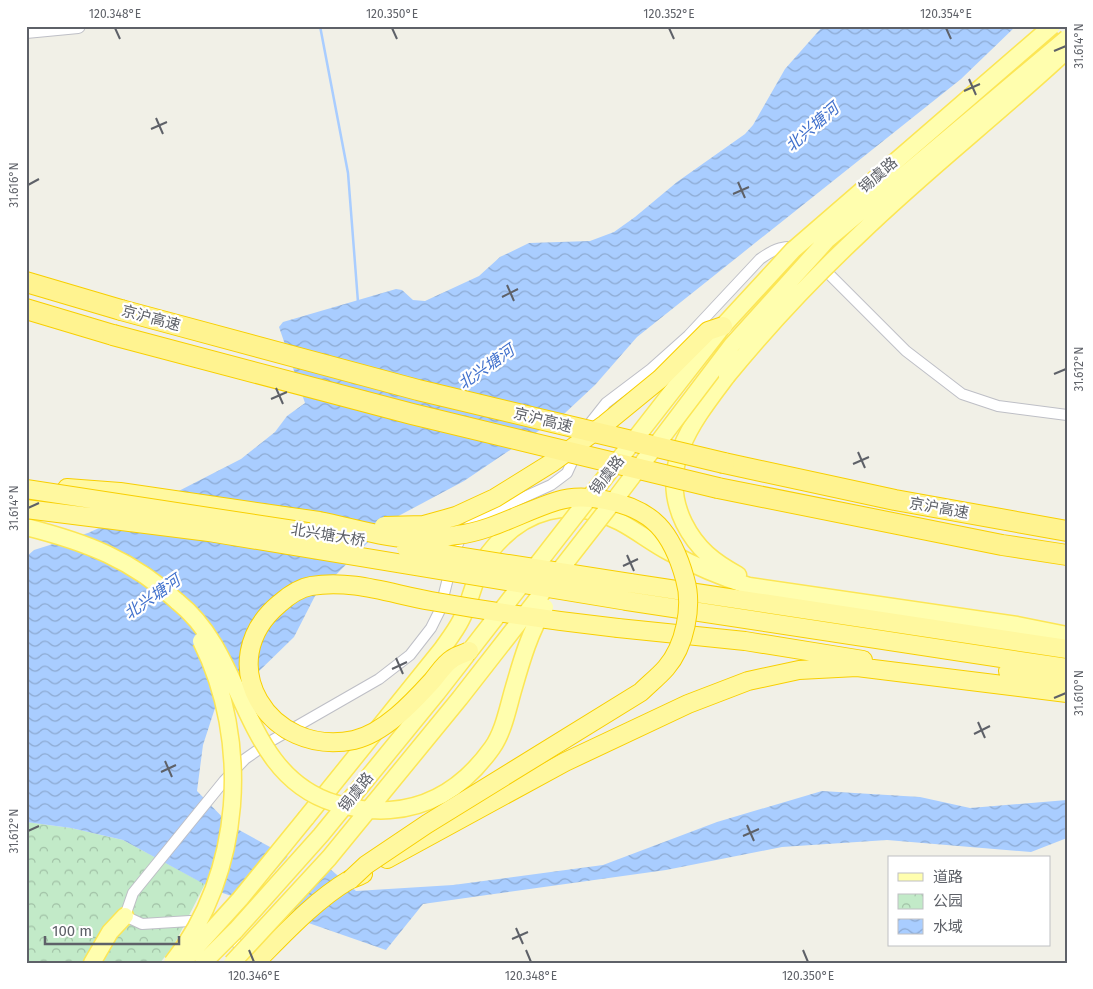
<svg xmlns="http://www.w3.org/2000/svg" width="1093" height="989" font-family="'Fira Sans','Noto Sans SC',sans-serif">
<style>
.park{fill:url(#park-crowns)}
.water{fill:url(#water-waves)}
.pier{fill:#f1f0e7}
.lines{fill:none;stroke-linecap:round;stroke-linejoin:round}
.stream{stroke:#a9cdff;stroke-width:2.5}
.minor-casing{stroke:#bebfc6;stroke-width:12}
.tertiary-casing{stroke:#bebfc6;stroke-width:16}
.primary-casing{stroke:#fce655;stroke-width:19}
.trunk-casing{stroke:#f8cf00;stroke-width:20}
.motorway-casing{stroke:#f8cf00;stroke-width:22}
.minor{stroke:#fff;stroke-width:10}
.tertiary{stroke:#fff;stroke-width:14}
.primary{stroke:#fffeae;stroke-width:16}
.trunk{stroke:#fff89f;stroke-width:18}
.motorway{stroke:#fff390;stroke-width:20}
.primary-bridge-casing{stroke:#fce655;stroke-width:19;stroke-linecap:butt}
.trunk-bridge-casing{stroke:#f8cf00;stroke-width:20;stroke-linecap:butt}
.motorway-bridge-casing{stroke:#f8cf00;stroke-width:22;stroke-linecap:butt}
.primary-bridge{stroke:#fffeae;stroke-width:16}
.trunk-bridge{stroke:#fff89f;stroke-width:18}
.motorway-bridge{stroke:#fff390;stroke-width:20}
.ticks{fill:none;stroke:#5e6168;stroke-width:2}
.labels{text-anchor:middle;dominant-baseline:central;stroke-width:4.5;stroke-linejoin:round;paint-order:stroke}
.street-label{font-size:15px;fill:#5e6168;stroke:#fff}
.water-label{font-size:16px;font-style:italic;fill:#4171cd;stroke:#fff}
.neatline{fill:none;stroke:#5e6168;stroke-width:2}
.ticks-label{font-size:12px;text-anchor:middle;fill:#5e6168}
</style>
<defs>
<pattern id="park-crowns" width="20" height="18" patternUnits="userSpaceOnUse" patternTransform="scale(1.25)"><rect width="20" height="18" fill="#c2eac8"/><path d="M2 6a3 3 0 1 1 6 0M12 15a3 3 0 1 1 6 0" fill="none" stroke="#a1c1a6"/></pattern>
<pattern id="water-waves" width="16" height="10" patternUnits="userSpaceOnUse" patternTransform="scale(1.25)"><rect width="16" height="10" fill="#a9cdff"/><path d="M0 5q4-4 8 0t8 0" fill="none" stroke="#8daad2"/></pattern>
</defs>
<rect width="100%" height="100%" fill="#f1f0e7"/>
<path class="park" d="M26 822 71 828 123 840 205 884 174 945 160 963H26Z"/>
<path class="water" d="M823 26H1016L961 79 637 337 595 385 565 413 464 481 389 521 315 596 294 637 251 679 215 708 203 745 197 791 230 825 303 865 330 869 356 891 453 885 603 865 717 822 822 791 920 797 970 808 1067 800V838L1031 852 887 840 782 847 666 870 423 904 386 950 217 891 123 840 71 828 26 822V557L34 550 88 533 167 497 241 459 275 432 287 416 305 403 279 327 283 322 396 289 402 290 413 300 425 301 479 276 500 257 529 243 590 241 614 232 635 217 677 182 745 134 753 125 785 69Z"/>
<path class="pier" d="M289 855 303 862 328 866 284 917 246 903Z"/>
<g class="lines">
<path class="stream" d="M320 26 348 173 358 302"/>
<defs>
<path id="minor" d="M585 433 591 422 606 403 651 369 688 336 760 259C774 249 785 244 803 248L906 351 962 394 998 406 1067 415
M246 956 237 943 211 924 190 921 142 924 125 916 133 893 224 781 245 759 271 741 379 679 410 655 431 628 440 610 455 550 463 533 474 520 551 485 567 473 577 451"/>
<path id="tertiary" d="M26 31 78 26"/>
<path id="primary" d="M727 376C694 420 656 466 684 523 697 549 714 562 738 575
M26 527C86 542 133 560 178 602
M306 818 442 649C449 639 456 630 461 620 472 599 475 572 489 553 523 509 570 496 620 522 637 531 652 543 669 552 695 566 721 577 749 586L1017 625 1067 635
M92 963 110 932 125 916"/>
<path id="trunk" d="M67 488 120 492 319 521
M630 583 1067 649
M627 601 1067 668
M618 628 745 641 863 660
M1008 671 1067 682
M387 859 565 762 688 704 748 681 799 670 857 667 1067 693
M255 963C284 934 314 901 349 880 353 878 358 877 363 874"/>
<path id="motorway" d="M26 282 121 310
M26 309 113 335
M724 463 895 500 1067 531
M718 488 1002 545 1067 555"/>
</defs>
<use href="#minor" class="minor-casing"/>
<use href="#tertiary" class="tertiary-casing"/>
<use href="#primary" class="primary-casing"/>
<use href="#trunk" class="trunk-casing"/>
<use href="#motorway" class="motorway-casing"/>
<use href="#minor" class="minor"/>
<use href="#tertiary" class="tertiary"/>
<use href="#primary" class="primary"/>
<use href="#trunk" class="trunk"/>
<use href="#motorway" class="motorway"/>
<defs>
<path id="primary-bridge" d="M727 376C768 326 812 279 859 235 924 172 996 116 1063 54
M178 602C247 657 241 774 334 803 352 808 370 812 390 810 434 807 467 783 492 748 504 731 508 707 514 687 522 659 530 632 545 607
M172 963C243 874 251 741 201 641
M182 963 240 899 306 818
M203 963 236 930 321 835 437 693 723 326 793 250 1052 26
M232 963 329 858 460 698 616 498 732 345 827 240 1067 38"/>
<path id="trunk-bridge" d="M26 489 353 539
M26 509 209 532 627 601
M319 521C351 527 391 540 423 539 434 539 446 537 457 535 492 531 524 511 557 501 573 496 589 497 605 500 653 509 672 532 685 579 693 606 685 646 666 668 658 677 649 684 641 692L427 824 366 865 350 880
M384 526 424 525 456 516 495 498 553 462 605 424 660 379 708 331 723 326
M406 548 630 583
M469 651C464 654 457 655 452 659 444 664 438 674 432 681 412 703 384 733 354 740 269 758 210 662 279 604 288 596 299 588 311 586 352 579 391 594 431 601 493 612 555 621 618 628"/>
<path id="motorway-bridge" d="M121 310 418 390 724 463
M113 335 412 414 718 488"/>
</defs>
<use href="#primary-bridge" class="primary-bridge-casing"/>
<use href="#trunk-bridge" class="trunk-bridge-casing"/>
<use href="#motorway-bridge" class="motorway-bridge-casing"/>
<use href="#primary-bridge" class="primary-bridge"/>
<use href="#trunk-bridge" class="trunk-bridge"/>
<use href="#motorway-bridge" class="motorway-bridge"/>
</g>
<path class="ticks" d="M115 28 120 39M392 28 397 39M669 28 674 39M946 28 951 39M1054 51 1066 46M969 79 976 95M964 91 980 84M156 118 163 134M151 129 167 122M738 182 745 198M28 185 39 179M733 194 749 187M507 285 514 301M502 297 518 289M1054 374 1066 369M276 388 283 404M271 399 287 392M858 452 865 468M853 464 869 457M28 508 39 503M627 555 634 571M623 566 638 559M396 658 403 674M392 669 407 662M1054 698 1066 693M978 722 985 738M974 734 990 726M165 761 172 777M161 772 176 765M747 825 754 841M28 831 39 826M743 836 759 829M516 928 523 944M512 939 528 932M249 950 254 962M526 950 531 962M803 950 808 962"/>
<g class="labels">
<g class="street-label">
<text transform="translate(878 175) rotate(-41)">锡虞路</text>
<text transform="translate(151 318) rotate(15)">京沪高速</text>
<text transform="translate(543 420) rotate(14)">京沪高速</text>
<text transform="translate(607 475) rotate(-52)">锡虞路</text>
<text transform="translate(939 508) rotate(10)">京沪高速</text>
<text transform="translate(328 535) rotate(9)">北兴塘大桥</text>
<text transform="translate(356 792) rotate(-51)">锡虞路</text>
</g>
<g class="water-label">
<text transform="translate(812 127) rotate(-41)">北兴塘河</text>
<text transform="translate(486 367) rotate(-35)">北兴塘河</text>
<text transform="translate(152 597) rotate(-35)">北兴塘河</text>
</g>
</g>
<rect width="1093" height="989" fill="none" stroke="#ffffff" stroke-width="55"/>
<rect x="888" y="856" width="162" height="90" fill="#ffffff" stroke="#bfc0c3"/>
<rect x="898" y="873" width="25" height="8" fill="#fffeae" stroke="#bfc0c3"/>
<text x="933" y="882" font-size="15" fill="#5e6168">道路</text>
<rect x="898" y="894" width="25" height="15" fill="url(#park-crowns)" stroke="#bfc0c3"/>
<text x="933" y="906" font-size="15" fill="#5e6168">公园</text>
<rect x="898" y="919" width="25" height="15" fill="url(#water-waves)" stroke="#bfc0c3"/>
<text x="933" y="932" font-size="15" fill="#5e6168">水域</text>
<path d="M45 936v8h134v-8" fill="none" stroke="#5e6168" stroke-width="2.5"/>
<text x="52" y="936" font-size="15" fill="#5e6168" stroke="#ffffff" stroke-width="4" paint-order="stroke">100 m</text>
<rect x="28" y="28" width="1038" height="934" class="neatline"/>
<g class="ticks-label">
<text x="115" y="18">120.348°E</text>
<text x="392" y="18">120.350°E</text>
<text x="669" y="18">120.352°E</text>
<text x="946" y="18">120.354°E</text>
<text transform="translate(1079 46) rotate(-90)" y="4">31.614°N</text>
<text transform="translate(14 185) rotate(-90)" y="4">31.616°N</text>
<text transform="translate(1079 369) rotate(-90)" y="4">31.612°N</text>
<text transform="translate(14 508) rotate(-90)" y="4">31.614°N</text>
<text transform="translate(1079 693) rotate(-90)" y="4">31.610°N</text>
<text transform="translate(14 831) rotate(-90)" y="4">31.612°N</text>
<text x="254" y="980">120.346°E</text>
<text x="531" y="980">120.348°E</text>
<text x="808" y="980">120.350°E</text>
</g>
</svg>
